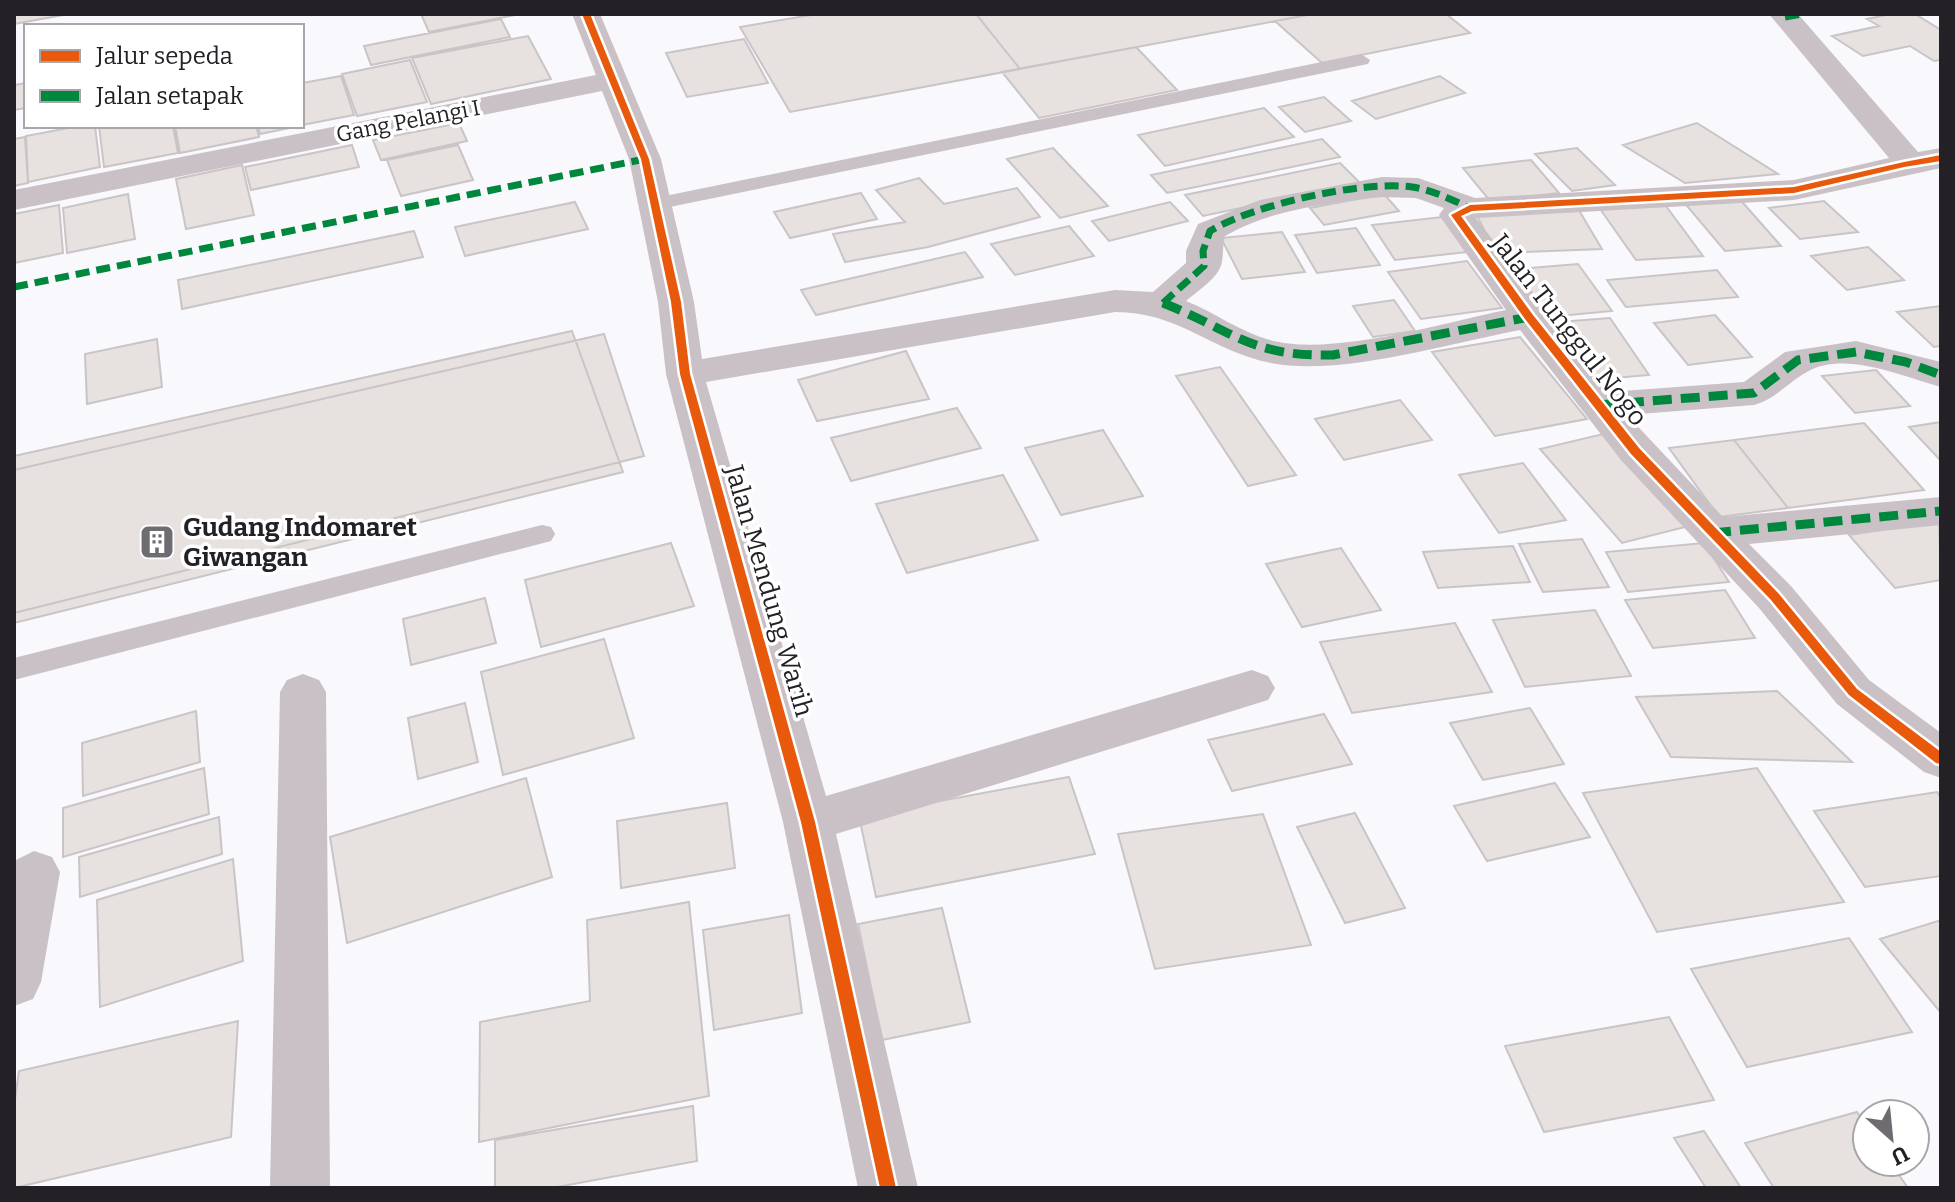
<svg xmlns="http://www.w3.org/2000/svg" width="1955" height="1202" font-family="Bitter,serif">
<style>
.building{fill:#e7e1e0;stroke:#c9c5c7;stroke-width:2}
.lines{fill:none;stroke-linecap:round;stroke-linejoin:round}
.service{fill:#c9c1c5;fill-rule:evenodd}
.minor{fill:#c9c1c5;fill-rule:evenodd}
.quiet-far1{stroke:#00873e;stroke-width:7;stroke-dasharray:14 7;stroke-linecap:butt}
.quiet{stroke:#00873e;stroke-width:9;stroke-dasharray:19 9;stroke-linecap:butt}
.cycleway-casing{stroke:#fff;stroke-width:5}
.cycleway{fill:#e8590c;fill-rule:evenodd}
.labels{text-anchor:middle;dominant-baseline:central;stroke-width:7;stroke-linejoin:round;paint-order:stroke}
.far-street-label{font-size:22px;fill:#232126;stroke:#fff}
.street-label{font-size:26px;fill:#232126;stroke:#fff}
.poi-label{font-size:26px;font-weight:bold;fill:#232126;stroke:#fff;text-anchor:start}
</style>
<rect width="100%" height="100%" fill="#f9f8fd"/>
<path class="building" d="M14 14H69L14 24Z
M421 14H520L429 32Z
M817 14H976L1020 69 790 112 740 27Z
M976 14H1313L1020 69Z
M1313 14H1446L1470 33 1322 63 1275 21Z
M1891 14H1915L1941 30V60L1934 61 1910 46 1863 56 1832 36 1879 26 1867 19Z
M501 19 510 37 371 65 364 46Z
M528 36 551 79 431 104 412 58Z
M744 39 768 83 687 97 666 53Z
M1136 47 1177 90 1039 118 1002 72Z
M410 60 427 102 357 116 342 74Z
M341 76 354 115 302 125V83Z
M1440 76 1465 93 1376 119 1352 101Z
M26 83V108L14 110V85Z
M1324 97 1351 121 1305 132 1279 107Z
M1264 108 1294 137 1165 166 1138 135Z
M459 123 467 141 381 160 373 140Z
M1697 123 1778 174 1685 183 1623 145Z
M79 126H95L100 167 28 182 26 136Z
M99 126H173L178 153 104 167Z
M175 126H256L259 137 180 153Z
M258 126H299L260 134Z
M25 137 28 183 14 186V139Z
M1322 139 1340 157 1167 193 1151 175Z
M352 145 359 167 251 190 245 167Z
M458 145 473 180 401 196 387 160Z
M1053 148 1108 206 1060 218 1007 159Z
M1577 148 1615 185 1572 191 1535 154Z
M1531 160 1559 193 1490 201 1463 168Z
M1340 163 1360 183 1203 216 1185 195Z
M242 165 254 215 186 229 176 179Z
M919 178 944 204 1017 188 1040 217 928 247 845 262 833 234 905 222 876 190Z
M861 193 877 219 790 238 774 212Z
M128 194 135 239 67 253 63 208Z
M1384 194 1399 211 1324 225 1310 208Z
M1736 195 1781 246 1725 251 1682 200Z
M1824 201 1858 232 1800 239 1769 208Z
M575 202 588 229 465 256 455 227Z
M1170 202 1188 221 1109 241 1092 221Z
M1663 202 1703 256 1636 260 1598 206Z
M59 205 63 253 14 263V214Z
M1577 207 1602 249 1496 253 1474 210Z
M1442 217 1467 252 1395 260 1372 225Z
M1069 226 1094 256 1015 275 991 244Z
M1356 228 1380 265 1317 273 1295 235Z
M414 231 423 257 182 309 178 280Z
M1282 232 1305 272 1242 279 1221 238Z
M1868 247 1904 280 1847 290 1811 256Z
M965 252 983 277 816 315 801 290Z
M1467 261 1502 308 1421 319 1388 272Z
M1578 264 1612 311 1538 318 1506 270Z
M1717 270 1738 297 1626 307 1607 280Z
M1394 300 1415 331 1373 337 1353 306Z
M1941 306V346L1934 347 1897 312Z
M1715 315 1752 357 1688 365 1654 323Z
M1610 318 1649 375 1580 381 1544 323Z
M572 331 623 472 14 623V456Z
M604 334 644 456 14 613V470Z
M1520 337 1587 419 1495 436 1432 352Z
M157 339 162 387 87 404 85 354Z
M906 351 929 399 817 421 798 380Z
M1220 367 1296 475 1248 486 1176 376Z
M1876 370 1910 406 1855 413 1822 376Z
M1400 400 1432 440 1344 460 1315 419Z
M957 408 981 448 851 481 831 438Z
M1941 422V461L1909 427Z
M1864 423 1924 490 1788 508 1734 440Z
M1103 430 1143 496 1061 515 1025 448Z
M1603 434 1689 526 1622 543 1540 449Z
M1734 440 1788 508 1719 517 1669 448Z
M1523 463 1566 520 1499 533 1459 475Z
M1003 475 1038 540 907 573 876 504Z
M1939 521 1941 580 1895 588 1849 535Z
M1582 539 1609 587 1543 592 1519 544Z
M671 543 694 606 541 647 525 580Z
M1704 543 1729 582 1628 592 1606 552Z
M1513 546 1530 582 1438 588 1423 552Z
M1341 548 1381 610 1302 627 1266 564Z
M1725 590 1755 638 1653 648 1625 600Z
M485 598 496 643 411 665 403 619Z
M1595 610 1631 676 1525 687 1493 620Z
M1455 623 1492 692 1352 713 1320 642Z
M604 639 634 738 503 775 481 672Z
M1777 691 1852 762 1671 757 1636 697Z
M465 703 478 762 418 779 408 718Z
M1530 708 1564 764 1483 780 1450 723Z
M196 711 200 762 83 796 82 743Z
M1324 714 1352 764 1232 791 1208 740Z
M204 768 209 814 63 857V808Z
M1757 768 1844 902 1657 932 1583 793Z
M1069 777 1095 854 876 897 859 816Z
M526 778 552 877 347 943 330 837Z
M1555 783 1590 837 1487 861 1454 806Z
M1937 792 1941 798V876L1865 887 1814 811Z
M727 803 735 868 621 888 617 821Z
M1355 813 1405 908 1345 923 1297 827Z
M1263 814 1311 945 1155 969 1118 834Z
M219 817 222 854 80 897 79 857Z
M233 859 243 961 100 1007 97 900Z
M689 902 709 1096 479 1142 480 1022 590 1001 587 920Z
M942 908 970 1022 882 1040 858 924Z
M789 915 802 1013 714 1030 703 930Z
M1941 920V1013L1880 939Z
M1849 938 1912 1032 1747 1067 1691 969Z
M1669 1017 1714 1100 1544 1132 1505 1046Z
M238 1021 231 1137 14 1188V1106L19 1071Z
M693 1106 697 1161 552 1188H495V1140Z
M1857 1112 1867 1128V1162H1890L1908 1188H1774L1745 1143Z
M1704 1131 1741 1188H1706L1674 1138Z"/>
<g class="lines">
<path class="service" d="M1361 54 1370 60 1368 64 655 210 644 204 655 198Z
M542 525 551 527 555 534 551 541 14 680V658Z"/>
<path class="minor" d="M572 14H600L661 159 694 302 702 359 1115 290 1153 292 1186 263V251L1198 224 1260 200 1382 177 1418 178 1475 198 1794 180 1889 158 1769 14H1798L1918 152 1941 148V168L1794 200 1476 218 1609 392 1744 382 1785 352 1856 341 1941 362V387C1903 377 1845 350 1807 372 1788 382 1776 399 1754 405L1627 415 1723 517 1941 497V525L1749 544 1791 586 1869 680 1941 733V778L1924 772 1837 704 1759 608 1621 460 1520 330C1450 343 1339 377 1271 363 1210 351 1180 312 1115 312L706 382 826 796 1252 670 1268 676 1275 688 1268 700 836 834 918 1188H858L783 822 666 374 658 302 629 159 602 91 14 210V190L596 75ZM1382 197 1416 198 1444 208 1439 215 1506 310C1443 323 1330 357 1270 340 1240 332 1214 312 1186 301 1196 292 1214 281 1220 268 1224 260 1222 247 1225 236 1271 209 1330 203 1382 197Z
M303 674 319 680 326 692 330 1188H270L280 692 287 680Z
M34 851 52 857 60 872 41 982 33 999 14 1006V861Z"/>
<path class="quiet-far1" d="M1785 17 1802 14
M14 287 645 159
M1163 303 1167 305
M1163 303 1204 266 1203 251 1210 231C1253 205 1362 180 1412 187 1433 190 1452 200 1470 208"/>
<path class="quiet" d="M1163 303C1234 331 1250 357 1333 355L1529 317
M1597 405 1754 393 1798 360 1856 352 1906 362 1941 375
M1712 533 1941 511"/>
<defs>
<path id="cycleway" d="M582 14H590L649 159 681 302 690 374 815 822 896 1188H880L801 822 680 374 671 302 641 159Z
M1941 155V161L1904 167 1794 193 1472 211 1461 216 1533 315 1639 448 1779 594 1857 689 1941 752V764L1936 763 1849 695 1771 600 1631 454 1525 319 1451 215 1470 205 1794 187 1904 162Z"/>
</defs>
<use href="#cycleway" class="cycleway-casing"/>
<use href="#cycleway" class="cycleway"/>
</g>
<defs>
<symbol id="building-square" viewBox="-11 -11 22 22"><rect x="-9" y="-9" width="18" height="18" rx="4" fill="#6e6c71" stroke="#fff"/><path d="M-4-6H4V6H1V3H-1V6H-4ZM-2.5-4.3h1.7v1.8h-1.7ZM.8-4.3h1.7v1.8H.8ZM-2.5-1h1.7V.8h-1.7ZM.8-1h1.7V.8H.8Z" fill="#fff"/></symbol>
</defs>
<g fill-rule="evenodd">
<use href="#building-square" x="137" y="522" width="40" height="40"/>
</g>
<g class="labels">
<g class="far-street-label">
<text transform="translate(408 121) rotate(-11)">Gang Pelangi I</text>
</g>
<g class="street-label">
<text transform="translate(1569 330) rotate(52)">Jalan Tunggul Nogo</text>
<text transform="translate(769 591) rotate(74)">Jalan Mendung Warih</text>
</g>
<g class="poi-label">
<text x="183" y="527">Gudang Indomaret<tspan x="183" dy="30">Giwangan</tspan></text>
</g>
</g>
<rect width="1955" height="1202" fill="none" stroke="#232126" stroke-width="32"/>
<rect x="24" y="24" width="280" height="104" fill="#ffffff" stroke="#a7a6a8" stroke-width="2"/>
<rect x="40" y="50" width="40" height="12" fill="#e8590c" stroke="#a7a6a8" stroke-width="2"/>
<text x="96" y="64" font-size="24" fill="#232126">Jalur sepeda</text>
<rect x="40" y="90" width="40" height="12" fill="#00873e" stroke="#a7a6a8" stroke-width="2"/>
<text x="96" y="104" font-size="24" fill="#232126">Jalan setapak</text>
<g transform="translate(1891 1138) rotate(153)"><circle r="38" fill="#ffffff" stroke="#a7a6a8" stroke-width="2"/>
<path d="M0-6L14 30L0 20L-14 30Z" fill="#6e6c71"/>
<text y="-12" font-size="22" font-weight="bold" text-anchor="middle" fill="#232126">U</text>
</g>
</svg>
